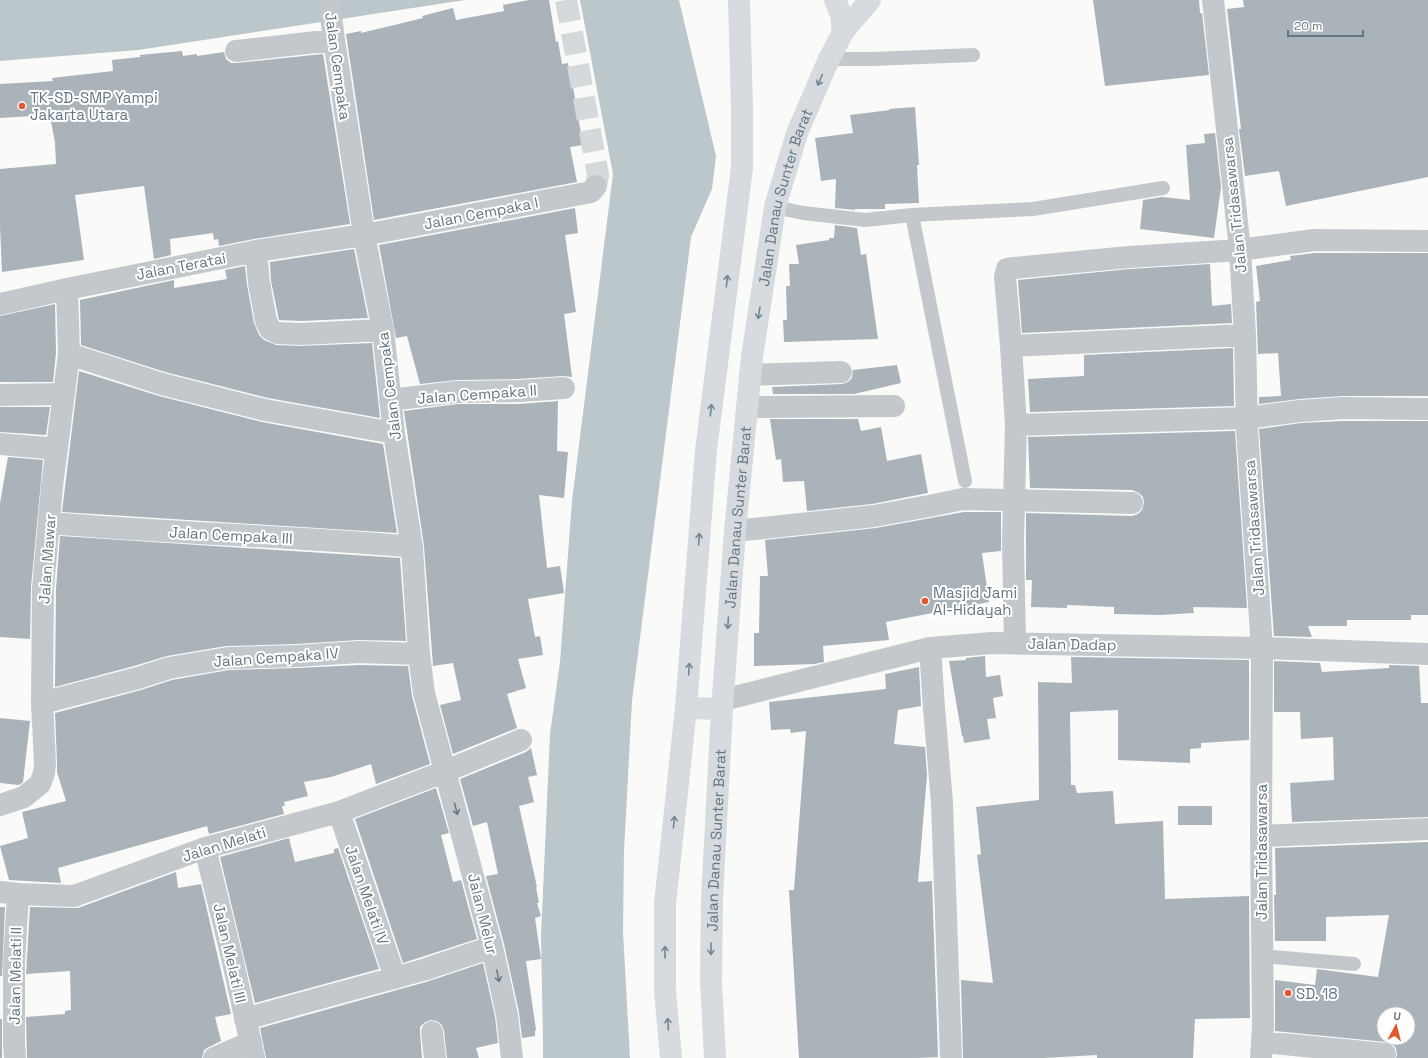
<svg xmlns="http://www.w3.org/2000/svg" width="1428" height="1058" font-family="'Space Grotesk',sans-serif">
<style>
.water{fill:#bbc7cb}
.building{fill:#aab3b9;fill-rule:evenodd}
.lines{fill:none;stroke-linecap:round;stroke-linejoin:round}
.street-tunnel{stroke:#d5d9db;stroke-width:22;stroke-dasharray:22 11;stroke-linecap:butt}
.lane{stroke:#c3c8cc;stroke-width:14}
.street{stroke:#c3c8cc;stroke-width:22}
.secondary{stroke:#d6dbdf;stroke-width:22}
.oneway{stroke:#768591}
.oneway2{stroke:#6a7a87}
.poi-dot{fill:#e4572e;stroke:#fff;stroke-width:1.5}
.labels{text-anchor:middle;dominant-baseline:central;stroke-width:4;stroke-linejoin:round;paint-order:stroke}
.street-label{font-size:15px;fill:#657683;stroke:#fff}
.poi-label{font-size:15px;fill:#657683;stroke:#fff;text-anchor:start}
</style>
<rect width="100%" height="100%" fill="#fafaf8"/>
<path class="water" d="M0 0H465L138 50 0 61Z
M580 0H679L716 156 712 189 691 237 632 701 624 851 623 932 630 1058H543V1042L541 936 550 734 560 662 572 501 613 174Z"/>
<path class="building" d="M529 0H549L556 42 558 41 562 64 568 63 571 81H572L583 145 570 147 577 182 374 220 346 34 361 31V33L423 18 422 16 453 8 456 20 504 11 503 5Z
M1093 0H1199L1200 13H1202L1209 75 1105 86Z
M1243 0H1428V177L1286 206 1279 171 1245 176 1239 129H1241L1227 9 1244 7Z
M182 51 183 56 197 54V56L224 52 226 59 231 63H237L323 54 350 224 254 239 219 246 218 239 214 240 213 233 170 239 171 255 154 259 144 186 75 195 84 260 2 272 0 226V169L56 164 55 143 50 115 0 118V84L53 81 52 78 113 71 112 60 140 57V55Z
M915 107 919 165H917L919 203 885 204V209H855V210L835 208 836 179 821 181 815 138 853 133 850 115 890 110 889 109Z
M1215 133 1221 187 1214 238 1140 229 1143 200 1162 197 1190 200 1186 145 1205 143 1204 134Z
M575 208 578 233 565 235 576 312 564 314 572 377 563 376 518 379 457 380 420 384 407 336 396 338 379 245Z
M835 225 857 228 861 255 866 254 878 339 784 342 783 320H787L786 286H790L789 264H799L796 245 829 240V238H834Z
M354 249 368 318 301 321 279 320 271 281 270 262Z
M1315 253H1428V396H1342L1299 399 1259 404V397L1281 396 1278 353 1258 354 1256 302 1260 301 1256 266 1291 260 1290 256Z
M1210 264 1212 306 1231 304 1232 323 1022 333 1018 280 1130 269Z
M245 266 247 285 254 323 259 335 264 340 276 345 300 346 372 343 380 418 268 398 165 372 81 345 80 300 174 280V288L227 279 225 270Z
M55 304 56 353 53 382H0V316Z
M1233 348 1234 406 1030 412 1028 379 1084 376V355Z
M897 365 901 383 854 394H773L772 387 842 384 848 382 852 378 853 370Z
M79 371 159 396 262 422 383 444 397 533 62 512Z
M558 401 557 451 568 452 564 498 539 495 547 568 560 566 564 593 528 599 535 637 540 636 543 655 518 659 526 688 507 694 517 728 453 754 440 705 461 700 453 663 433 666 424 546 404 411 458 404H519Z
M0 407H50L46 435 0 432Z
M770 419H858L861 431 881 427 887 461 921 454 928 493 872 504 807 511 804 481 783 482 781 459 776 460Z
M1343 421H1428V615H1411V620H1347V626H1308L1312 637 1274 636 1259 429 1301 423Z
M1235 431 1247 608 1193 607 1194 613 1160 615 1114 614V607L1067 605V608L1031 607 1032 580H1026V513L1132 516 1138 514 1142 510 1144 503 1143 497 1139 493 1132 490 1030 488 1028 437Z
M8 457 43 460 31 587 30 639 0 637V503Z
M964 512H1001V551L982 553 989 602 886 622 889 640 823 646 824 662 814 664 754 666V633H759L760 576H768L765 540 876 528Z
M60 536 400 558 406 641 358 640 296 644 226 646 167 656 134 666 55 687 56 589Z
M985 656 986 677 1000 675 1003 696 993 698 996 718 987 719 990 739 964 743 963 736H962L949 661 966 660V658Z
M1071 657 1249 660V740L1201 743V748L1190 749V763L1118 760V710L1070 712 1071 785H1075L1077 793 1113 791 1115 824 1163 821 1165 899 1249 896 1250 1018 1195 1019 1193 1058H1097V1055L1044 1058H963L961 980 993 983 977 855 981 854 976 807 1039 800 1038 682 1072 683Z
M1274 661 1320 663 1322 672 1389 668V665L1419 666 1421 703H1428V817L1292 822 1290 783 1334 780 1333 737 1301 739 1300 712H1274Z
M359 665 408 666 412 696 430 764 376 784 371 764 331 777 304 782 308 796 284 802 285 806H282L284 814 209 834 207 826 58 868 61 883 9 880 0 846 28 838 22 812 66 801 57 772V762L55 713 141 690 172 680 229 670 298 668Z
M919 667 921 706 898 710 894 744 925 747 927 775 918 882 932 881 938 1057 918 1058H799L789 890H794L806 731 791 733 790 729 771 730 769 702 886 689 885 674Z
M0 718 30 721 23 782 19 785 0 783Z
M531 748 537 775 528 777 534 802 519 806 537 887H536L539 903H537L541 916 535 918 541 959 526 961 536 1030 535 1031V1036L522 1038 519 1012 504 944 486 876 498 874 487 822 473 826 460 779 526 752Z
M436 788 449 833 441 835 453 882 461 880 477 939 403 963 355 819Z
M1178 806H1212V825H1178Z
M289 838 295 862 334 853V849L338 848 379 969 255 1003 220 857Z
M1428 842V1058H1396L1397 1055 1396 1048 1392 1044 1386 1042 1275 1031V980L1315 985 1317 969 1378 977 1389 915 1326 917V941H1275L1274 895H1276L1275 848ZM1384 1014H1408V1038H1384Z
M176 872 178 888 201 884 231 1014 215 1017 221 1041 209 1047 204 1050 202 1058H27L26 1017 65 1014V1011L71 1010 70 971 26 974 30 907 78 908Z
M0 907H5L2 976H0Z
M483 963 495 1017 498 1043 476 1048 479 1058H447L444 1031 442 1025 437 1021 431 1020 425 1022 420 1027V1033L422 1058H266L260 1028 426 982Z
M0 1019H2V1058H0Z"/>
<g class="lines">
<path class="street-tunnel" d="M566 0 598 175 596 186"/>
<path class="lane" d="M829 59H873L973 55
M775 207 803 213 865 220 912 215 1033 209 1163 188
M912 215 965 481
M1262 956 1354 964"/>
<path class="street" d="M329 0 334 40 364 235 383 330 394 433 412 548 419 654 424 693 492 947 507 1015 512 1058
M1213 0 1240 250 1245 335 1247 430 1262 648 1261 836 1263 1026 1261 1058
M236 51 334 40
M256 251 259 283 266 321 270 329 277 333 301 334 383 330
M0 304 67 289 256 251 364 235 591 192 596 186
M1011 346 1245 335
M69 354 162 384 265 410 394 433
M750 375 841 372
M0 395 64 394
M390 400 457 392 519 391 564 388
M747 407 894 406
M1016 425 1247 418 1300 411 1343 408 1428 409
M0 444 57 449
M49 523C167 533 286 536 404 546L412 548
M735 531 874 516 929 506 963 499 1132 503
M1015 643 1013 542 1016 425 1011 346 1005 277 1007 269 1014 268 1129 257 1240 250 1314 240 1428 241
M930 648 934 708 942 803 951 1058
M723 700 930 648 992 643 1262 648 1428 654
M42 703 138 678 169 668 228 658 297 656 359 652 419 654
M0 805 24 797 40 784 44 773 45 763 42 703 43 588 52 486 69 354 67 289
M339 812 395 978
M1261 836 1428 829
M205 848 233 962 254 1058
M0 892 18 894 74 896 205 848 339 812 446 771 521 740
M245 1019 295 1005 423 970 492 947
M432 1032 435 1058
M1262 1042 1385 1054
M15 1058 14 1044V963L18 894
M214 1058 251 1042"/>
<g class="secondary">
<path d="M835 0 841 14 843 32"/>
<path d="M686 708 722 709"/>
<path d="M671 1058 665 991V904L686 708 706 450 742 168V108L739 0"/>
<path id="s1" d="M715 1058 711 981 712 899 722 709 735 531 752 357 775 207 797 133 829 59 843 32 870 0"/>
</g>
</g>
<defs><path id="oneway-shaft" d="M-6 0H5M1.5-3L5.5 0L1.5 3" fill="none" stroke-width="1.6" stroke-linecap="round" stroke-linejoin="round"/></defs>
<g class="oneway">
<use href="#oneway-shaft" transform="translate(820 80) rotate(113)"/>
<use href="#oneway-shaft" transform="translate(727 281) rotate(-83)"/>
<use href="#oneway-shaft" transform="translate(759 313) rotate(99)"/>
<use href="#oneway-shaft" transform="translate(711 410) rotate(-83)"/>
<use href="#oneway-shaft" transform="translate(699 539) rotate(-86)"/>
<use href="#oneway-shaft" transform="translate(728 623) rotate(94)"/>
<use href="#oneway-shaft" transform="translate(689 669) rotate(-86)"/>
<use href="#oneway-shaft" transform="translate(674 822) rotate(-84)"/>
<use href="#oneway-shaft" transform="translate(711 949) rotate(91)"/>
<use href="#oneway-shaft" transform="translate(665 952) rotate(-90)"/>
<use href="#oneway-shaft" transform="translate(668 1024) rotate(-94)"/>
</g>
<g class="oneway2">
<use href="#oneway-shaft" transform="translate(456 809) rotate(75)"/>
<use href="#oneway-shaft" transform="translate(498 976) rotate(78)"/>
</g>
<g class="poi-dot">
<circle cx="22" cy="106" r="4"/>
<circle cx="925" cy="601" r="4"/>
<circle cx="1288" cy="993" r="4"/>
</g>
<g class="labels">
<g class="street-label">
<text transform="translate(338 66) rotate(82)">Jalan Cempaka</text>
<text stroke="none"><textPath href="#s1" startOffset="866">Jalan Danau Sunter Barat</textPath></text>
<text transform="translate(1234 205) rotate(-96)">Jalan Tridasawarsa</text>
<text transform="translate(481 213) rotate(-11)">Jalan Cempaka I</text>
<text transform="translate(181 266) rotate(-11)">Jalan Teratai</text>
<text transform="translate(389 386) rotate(-97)">Jalan Cempaka</text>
<text transform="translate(477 394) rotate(-4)">Jalan Cempaka II</text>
<text stroke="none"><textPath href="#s1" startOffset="542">Jalan Danau Sunter Barat</textPath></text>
<text transform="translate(1254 528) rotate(-94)">Jalan Tridasawarsa</text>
<text transform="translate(231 535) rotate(3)">Jalan Cempaka III</text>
<text transform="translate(47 559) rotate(-86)">Jalan Mawar</text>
<text transform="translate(1072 644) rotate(1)">Jalan Dadap</text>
<text transform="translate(276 657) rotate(-4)">Jalan Cempaka IV</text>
<text stroke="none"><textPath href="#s1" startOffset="218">Jalan Danau Sunter Barat</textPath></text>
<text transform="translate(224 844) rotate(-17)">Jalan Melati</text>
<text transform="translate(1261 852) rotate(-90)">Jalan Tridasawarsa</text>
<text transform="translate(367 895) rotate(71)">Jalan Melati IV</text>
<text transform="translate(483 914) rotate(76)">Jalan Melur</text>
<text transform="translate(230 953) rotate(77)">Jalan Melati III</text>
<text transform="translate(15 976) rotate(-89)">Jalan Melati II</text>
</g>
<g class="poi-label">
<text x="30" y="97">TK-SD-SMP Yampi<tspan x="30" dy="17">Jakarta Utara</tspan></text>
<text x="933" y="592">Masjid Jami<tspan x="933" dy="17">Al-Hidayah</tspan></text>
<text x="1296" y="993">SD. 18</text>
</g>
</g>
<g transform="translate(1396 1026) rotate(7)"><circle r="19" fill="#ffffff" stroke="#c1c8cd"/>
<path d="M0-3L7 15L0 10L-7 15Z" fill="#e4572e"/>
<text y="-6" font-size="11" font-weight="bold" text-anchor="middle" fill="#657683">U</text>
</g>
<path d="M1288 30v6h75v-6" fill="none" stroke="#657683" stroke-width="2"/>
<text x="1294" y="30" font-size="12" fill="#657683" stroke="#ffffff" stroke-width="3" paint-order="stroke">20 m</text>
</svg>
